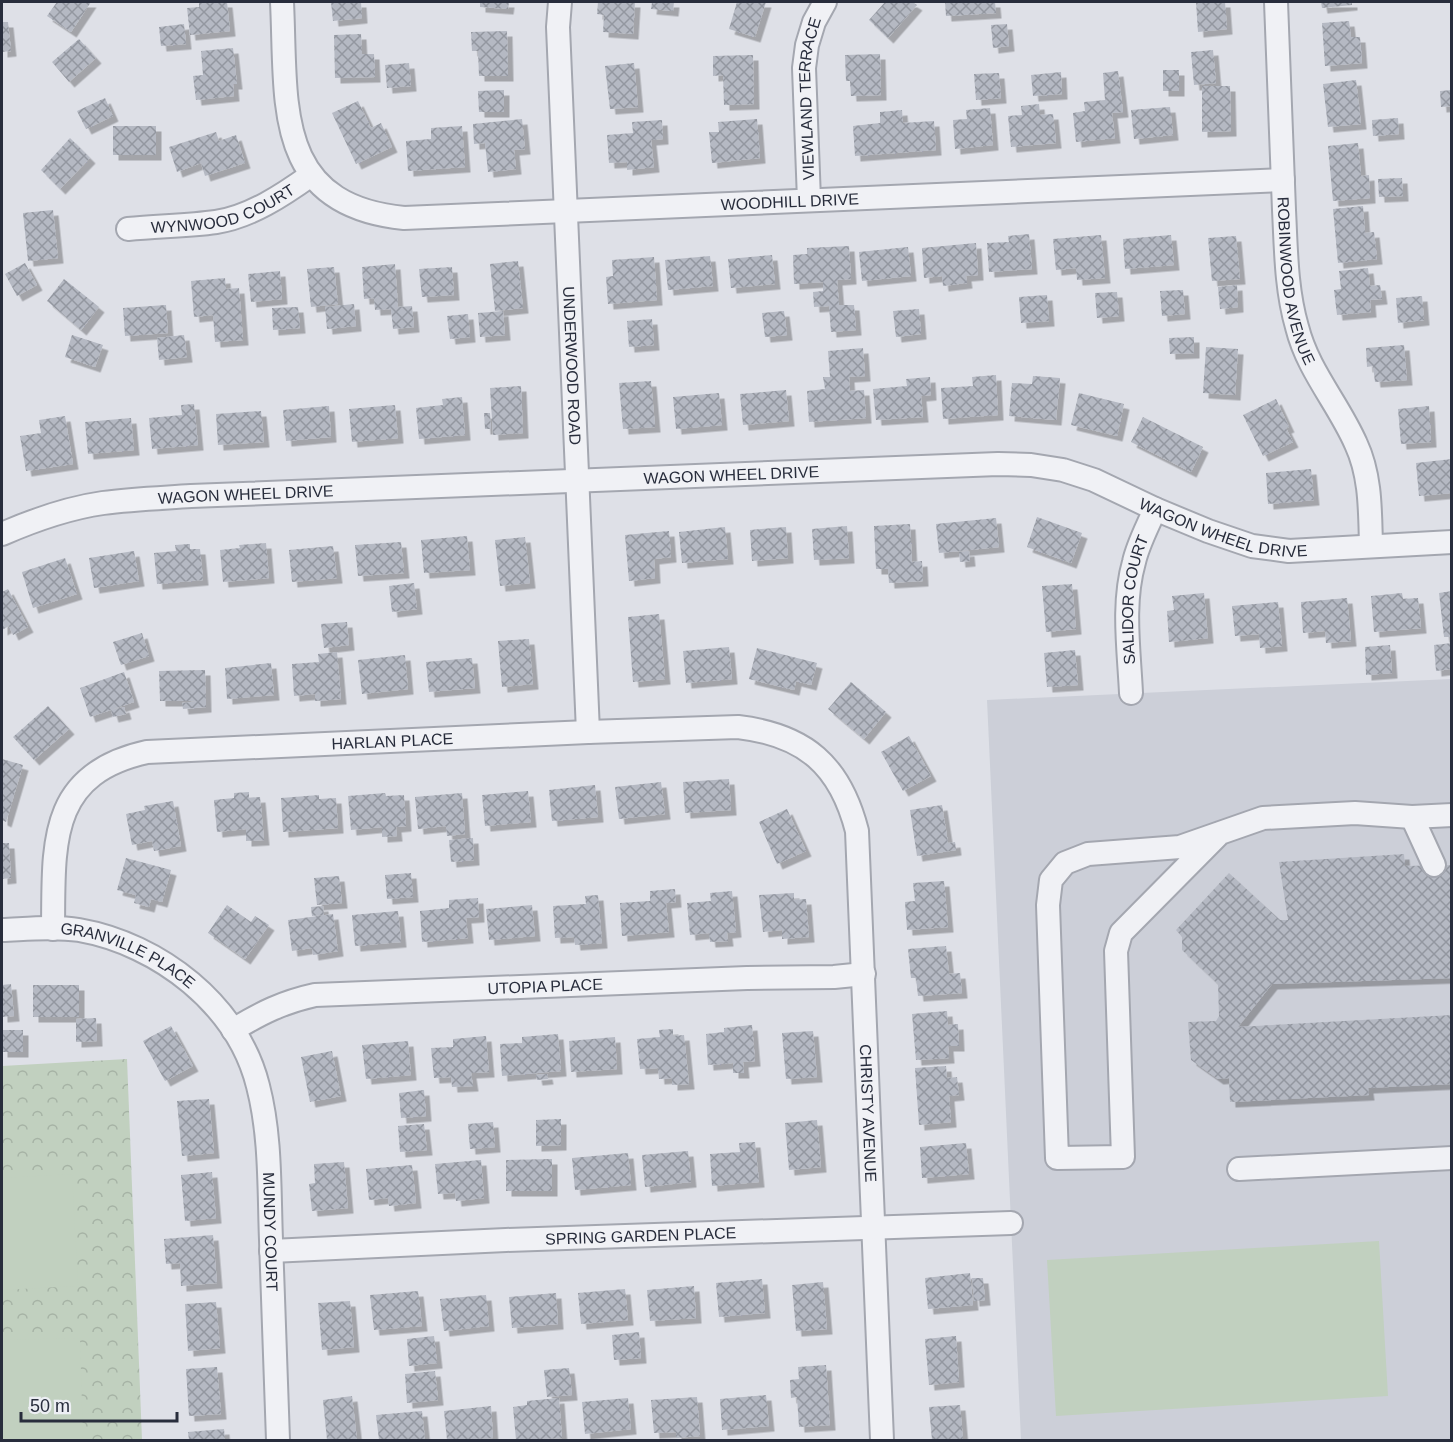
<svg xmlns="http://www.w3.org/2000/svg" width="1453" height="1442" font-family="Arial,sans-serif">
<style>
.built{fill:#cccfd8}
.park{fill:url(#park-crowns)}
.garden{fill:#c1d0bf}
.building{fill:url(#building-cross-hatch);filter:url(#shadow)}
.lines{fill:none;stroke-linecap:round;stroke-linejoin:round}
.minor-casing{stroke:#a4a7b0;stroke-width:26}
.minor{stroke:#f0f1f5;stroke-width:22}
.labels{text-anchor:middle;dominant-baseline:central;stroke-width:5;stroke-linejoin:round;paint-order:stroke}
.street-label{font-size:16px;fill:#282d3c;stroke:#edeff4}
</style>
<defs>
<pattern id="park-crowns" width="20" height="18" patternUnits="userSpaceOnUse" patternTransform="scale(1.5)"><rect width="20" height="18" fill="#c1d0bf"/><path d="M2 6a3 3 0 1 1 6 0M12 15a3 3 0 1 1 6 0" fill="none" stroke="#a6b3a5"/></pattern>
<pattern id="building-cross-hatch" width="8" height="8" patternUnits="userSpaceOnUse" patternTransform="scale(1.5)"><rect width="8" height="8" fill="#b5b9c3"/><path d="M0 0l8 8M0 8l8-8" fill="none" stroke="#9397a0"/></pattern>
<filter id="shadow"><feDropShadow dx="5.5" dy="5.5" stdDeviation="0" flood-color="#0004"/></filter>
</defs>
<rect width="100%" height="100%" fill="#dee0e7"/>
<path class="built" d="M1451 679V1440H1021L987 700Z"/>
<path class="park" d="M127 1059 142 1440H2V1066Z"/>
<path class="garden" d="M72 1174 78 1286 2 1290V1178Z
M1379 1241 1388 1396 1056 1416 1047 1260Z
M80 1338 83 1440H2V1340Z"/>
<path class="building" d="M57 2H91L71 32 47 16Z
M199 2H227L230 31 190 35 187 8 199 7Z
M331 2H361L362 18 333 21Z
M480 2H509L508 9 480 7Z
M598 2H635L633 34 603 32 604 15 597 14Z
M652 2H674L673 11 651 9Z
M737 2H766L755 37 729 29Z
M885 2H912L917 5 888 38 869 20Z
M945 2H995L996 13 946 16Z
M1196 2H1225L1227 29 1198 32Z
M1321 2H1352V5L1322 8Z
M1349 21 1351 37H1360L1362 63 1325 66 1322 23Z
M2 22H8L11 51 2 52Z
M184 24 186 44 161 46 159 27Z
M1007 24 1009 46 993 48 991 25Z
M507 31 508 76H479L478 51H472L471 32Z
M361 34 362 54H374L375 77 335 78 334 35Z
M79 39 96 58 69 82 52 62Z
M233 48 237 84H233L234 96 196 100 193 76 203 75 201 51Z
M1213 50 1216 83 1194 85 1191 52Z
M880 54 881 95 851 96 850 81H846L845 55Z
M753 55 754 104 724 105 723 75 713 76V56Z
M409 63 411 86 387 88 385 65Z
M634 63 638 107 610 109 605 66Z
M1163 70H1179V91H1163Z
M1118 71 1123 112 1112 113 1115 138 1076 142 1073 113 1085 111 1084 102 1105 100 1103 73Z
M1061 72 1062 94 1033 96 1031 75Z
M999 73 1001 98 976 100 974 74Z
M1356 80 1361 124 1328 127 1323 84Z
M1202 86H1230L1231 131 1202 132Z
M504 90V112H479L478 91Z
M1452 90V106L1441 107 1440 91Z
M105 98 113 116 86 129 77 111Z
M358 101 371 128 381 123 392 147 356 164 332 113Z
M1039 104 1040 115 1053 114 1056 143 1011 147 1008 116 1022 115 1021 106Z
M1170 107 1173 135 1134 139 1131 110Z
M990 108 993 145 955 149 953 120 967 119 966 110Z
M902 110 903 123 934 121 936 150 855 156 853 126 880 123V112Z
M1398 118 1399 134 1373 136 1372 120Z
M522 119 525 149 514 150 516 169 488 172 485 143 474 144 473 124Z
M757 119 760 158 712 163 709 132H719L718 122Z
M662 120 663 139 651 140 654 167 627 170V162L609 163 607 135 633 133 632 122Z
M113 126H156V155H113Z
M462 126 465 167 408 171 406 141 431 139V128Z
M216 132 219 141 236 135 245 163 205 176 201 163 177 172 169 147Z
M70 138 90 158 60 189 41 170Z
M1358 143 1361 176 1369 175 1370 198 1333 201 1328 146Z
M1402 178 1403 196 1379 197 1378 179Z
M1363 206 1365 233 1374 232 1377 259 1338 263 1333 209Z
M53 210 58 258 28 261 23 213Z
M1029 234 1032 269 989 272 987 243 1009 242 1008 236Z
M1101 235 1105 278 1077 280 1076 268 1056 270 1053 239Z
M1171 235 1174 265 1125 269 1123 239Z
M1236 236 1240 279 1212 281 1208 238Z
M976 243 978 275 966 276 967 283 943 286 942 276 924 278 922 248Z
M849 246 851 279 837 280 839 305H854L856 330 831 332 829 306 814 307 813 292 823 291V282L794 284 793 255 807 254V248Z
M908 247 911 276 862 281 859 252Z
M772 255 775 284 731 288 728 259Z
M710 256 713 286 668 290 665 260Z
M654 257 657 300 608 304 606 277 613 276 612 260Z
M518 261 523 308 495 311 490 264Z
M25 263 37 285 17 296 5 274Z
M395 264 398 307 412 306 414 327 393 329 391 309 375 310 374 298 364 299 362 267Z
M334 267 338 304 311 307 307 269Z
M452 267 454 295 422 297 419 269Z
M1368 268 1370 286 1380 285 1382 299 1370 300 1371 312 1337 315 1334 290 1341 289 1339 271Z
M280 271 282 299 251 302 248 274Z
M225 278 226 289 239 288 243 340 215 342 213 315 194 317 191 281Z
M64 279 99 307 81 330 47 301Z
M1237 285 1238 307 1220 309 1218 287Z
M1183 290 1185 314 1162 316 1160 291Z
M1117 292 1119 316 1097 318 1095 293Z
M1047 295 1049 321 1021 323 1019 297Z
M1422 296 1424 320 1398 323 1396 298Z
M354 304 356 326 327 329 325 307Z
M166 305 168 333 125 336 123 308Z
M298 307 300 328 273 330 272 308Z
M919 309 921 334 896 337 893 311Z
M503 311 505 335 480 337 478 313Z
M784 311 787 335 765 337 762 313Z
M468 314 470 337 450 339 447 316Z
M652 319 654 345 629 347 627 321Z
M72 335 103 345 95 367 65 357Z
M184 335 187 357 159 360 157 338Z
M1194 337V353L1170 354 1169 338Z
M1404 345 1407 380 1375 382 1373 366 1367 367 1366 348Z
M1206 347 1238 349 1235 395 1203 393Z
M863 348 865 376 849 377 850 391 864 390 866 418 809 422 807 391 825 389 823 377H830L828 351Z
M996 375 998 415 943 419 941 388 973 386 972 377Z
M1033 376 1060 378 1056 420 1009 416 1012 383 1032 384Z
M930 377 931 395 921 396 923 417 876 420 873 389 907 386 906 379Z
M651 381 655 427 623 429 619 383Z
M521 386 523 433 493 435 490 388Z
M786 390 789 421 743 425 740 394Z
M719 393 722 425 676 429 673 397Z
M1079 393 1124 404 1117 436 1071 425Z
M462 397 465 435 419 439 416 408 443 405 442 399Z
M1276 399 1289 427 1286 428 1293 442 1263 456 1243 415Z
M194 404 198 445 152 449 149 418 182 415 181 405Z
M395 405 398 438 352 442 349 409Z
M329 406 331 437 286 441 283 410Z
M1429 406 1431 442 1401 444 1398 409Z
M261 411 264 442 218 445 216 414Z
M484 413H490L491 429H485Z
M65 416 73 464 26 471 20 436 41 433 39 420Z
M1143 417 1203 447 1191 472 1131 442Z
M131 418 134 450 88 454 85 422Z
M1452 459V493L1419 496 1416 463Z
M1311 469 1314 500 1268 504 1266 473Z
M1037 517 1082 533 1071 563 1027 547Z
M996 518 999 547 939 553 936 524Z
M910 524 912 562 922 561 923 581 889 583 888 569H876L874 526Z
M847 526 849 558 814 560 812 529Z
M725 527 728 559 682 563 679 532Z
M786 527 788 558 752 561 750 530Z
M669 531 671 557 654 559 655 578 629 581 625 535Z
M467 536 470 570 424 573 421 540Z
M525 537 530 583 500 586 495 540Z
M401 542 404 573 358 576 355 545Z
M266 543 269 578 223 582 220 550 240 548 239 545Z
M190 544V549H200L203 580 157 584 154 553 176 551 175 545Z
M333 546 337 578 292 582 289 550Z
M134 551 139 581 94 588 89 558Z
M969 551 970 561 960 562 959 552Z
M65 558 77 594 33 608 22 572Z
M414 583 417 609 392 612 389 586Z
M1072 584 1076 629 1046 632 1042 586Z
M8 589 28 627 13 635 9 626 2 630V592Z
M1452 591V637H1444L1439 593Z
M1204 593 1208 638 1169 642 1167 611 1174 610 1172 596Z
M1402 593 1403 599 1418 598 1421 628 1374 632 1371 596Z
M1347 598 1351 641 1326 643 1325 631 1303 633 1301 602Z
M1278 602 1282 646 1260 648 1259 634 1235 636 1232 606Z
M659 614 665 679 633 682 628 617Z
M347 622 349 645 324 648 321 624Z
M142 633 149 656 121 665 113 642Z
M529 639 533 684 502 687 498 641Z
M1452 643V669L1436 671 1434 645Z
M1390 645 1392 673 1366 675 1365 647Z
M729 647 732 679 686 683 683 651Z
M757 648 817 663 811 685 796 681 794 690 749 679Z
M1075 650 1078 685 1047 687 1044 653Z
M337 652 341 699 315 701V694L294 696 292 664 319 662 318 654Z
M405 655 408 689 362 694 358 660Z
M472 658 475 688 429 692 426 662Z
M271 663 274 695 227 699 225 668Z
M205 670 206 707 183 709 182 703 199 701H160L159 671Z
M124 672 134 702 90 717 80 688Z
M851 682 886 712 864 739 828 709Z
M48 706 69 729 34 760 13 737Z
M124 707 126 714 113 717 111 710Z
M909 736 931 776 903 791 881 752Z
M2 759 23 765 6 822 2 820Z
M729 779 731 810 685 813 683 782Z
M661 782 665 814 619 819 615 787Z
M595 785 598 817 552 821 549 790Z
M528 791 531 822 485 826 482 795Z
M249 792V798L260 797 264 840 246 841V829L217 832 214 800 234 798V793Z
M385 793 386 796 404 795 406 826 396 827 397 836 382 837V827L351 830 348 796Z
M462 793 465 834 447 836 446 826 418 829 415 797Z
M319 795V799L336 798 338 828 283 832 281 798Z
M173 801 181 846 154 851 152 841 132 845 126 814 145 810 144 806Z
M942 805 948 843 955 842 956 850 917 856 910 810Z
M787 809 806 851 777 864 759 822Z
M473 838 474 860 451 862 449 840Z
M2 843H9L11 878 2 879Z
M1404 854 1405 866 1452 865V978L1272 984 1238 1027 1452 1015V1084L1368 1088 1369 1095 1230 1102 1229 1078 1218 1079 1191 1060 1188 1022 1216 1021 1219 1016 1218 984 1182 950V937L1176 930 1229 873 1280 920H1288L1279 862Z
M126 858 171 870 162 902 151 899 149 907 134 903 136 895 117 890Z
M411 873 413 897 387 899 385 875Z
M339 876 342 903 317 905 314 878Z
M944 881 948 927 907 930 905 902 915 901 913 883Z
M675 889 676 902 666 903 669 932 622 936 620 903 650 901V891Z
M732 891 736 932 727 933 728 941 710 942 709 933 690 935 687 903 711 901 710 893Z
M794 893V900L806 899 809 937 782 939V930L763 932 759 895Z
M598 895 602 943 575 945 574 937 555 938 553 906 586 904 585 896Z
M478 898 479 917 466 918 468 938 422 942 420 911 449 908V900Z
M227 905 251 922 255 916 269 925 245 959 208 933Z
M532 905 535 936 489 940 486 909Z
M323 906 324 915 312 916 311 907Z
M398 911 401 942 355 946 352 915Z
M333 914 338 951 313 955 312 948 292 951 288 920Z
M946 946 949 974 960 973 962 993 918 996 916 978H911L908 949Z
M11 984 14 1016 2 1017V985Z
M33 985H79V1017H33Z
M947 1011 948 1025 958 1024 959 1046H948L949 1058 916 1060 912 1014Z
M96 1018 97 1041 76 1042V1019Z
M752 1025 755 1061 743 1062 744 1073H733V1063L708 1065 706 1034 724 1032V1028Z
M171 1026 193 1066 165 1081 143 1041Z
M673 1029V1036L684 1035 689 1084 672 1085V1078L659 1079 658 1068 640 1069 637 1039 660 1037 659 1030Z
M2 1030H23V1052H2Z
M813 1031 817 1077 786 1079 782 1033Z
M558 1034 561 1071 502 1076 500 1044 522 1043V1037Z
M486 1036 489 1072 471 1073 473 1086 452 1087 451 1077 434 1078 431 1048 453 1047V1039Z
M615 1037 617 1069 571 1072 569 1041Z
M408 1041 411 1075 366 1079 362 1045Z
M332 1051 341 1096 310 1102 301 1057Z
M946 1066 947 1078 957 1077 959 1095 949 1096 951 1122 919 1125 915 1068Z
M547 1074 548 1079 537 1080 536 1075Z
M424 1090 426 1116 401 1118 399 1093Z
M209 1099 214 1153 182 1156 177 1101Z
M561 1119V1145L536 1146V1120Z
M817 1120 821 1167 789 1170 785 1123Z
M493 1122 495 1147 470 1149 468 1124Z
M424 1124 427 1150 400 1152 398 1126Z
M755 1142 759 1182 712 1186 710 1154 740 1152 739 1143Z
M966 1143 969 1174 922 1178 920 1147Z
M688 1151 691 1182 645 1187 642 1155Z
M628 1153 631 1185 575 1190 572 1158Z
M552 1159V1191H506V1160Z
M481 1160 484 1198 456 1201 455 1193 438 1194 435 1164Z
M344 1162 348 1208 312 1211 309 1184 315 1183 314 1164Z
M412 1165 416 1203 389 1206 388 1198 369 1200 366 1169Z
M212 1172 216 1218 185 1221 181 1175Z
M213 1235 217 1283 181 1286 180 1263 166 1264 164 1239Z
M970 1273 973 1305 928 1309 925 1278Z
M972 1278H983L985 1300 974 1301Z
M762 1279 765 1313 719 1317 716 1283Z
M823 1282 827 1329 796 1331 792 1285Z
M694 1286 696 1318 650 1321 647 1290Z
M625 1289 628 1320 581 1324 578 1293Z
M418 1291 422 1326 374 1330 370 1295Z
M556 1293 558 1324 512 1328 509 1297Z
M486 1295 489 1326 444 1331 440 1299Z
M350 1301 354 1347 322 1350 318 1303Z
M216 1302 220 1348 188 1351 185 1304Z
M639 1332 641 1358 614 1360 612 1335Z
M434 1336 437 1363 409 1366 407 1339Z
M956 1336 959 1382 929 1385 925 1339Z
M826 1365 830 1425 799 1427 797 1397 791 1398 790 1380 799 1379 798 1367Z
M217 1367 221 1414 189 1416 186 1369Z
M569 1368 572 1395 547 1397 544 1370Z
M435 1371 438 1400 407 1403 405 1374Z
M766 1395 769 1426 722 1430 720 1399Z
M352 1396 357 1440H327L323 1400Z
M697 1397 700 1436 676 1438V1432L654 1433 651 1400Z
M559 1398 562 1438 516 1440 513 1407 527 1405V1401Z
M628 1398 631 1429 585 1434 582 1402Z
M960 1405 963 1440H932L929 1407Z
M491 1406 493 1438 447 1440 444 1411Z
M422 1411 425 1440H379L376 1415Z
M224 1429 225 1440H189L188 1432Z"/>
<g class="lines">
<defs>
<g id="minor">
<path id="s1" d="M282 2C287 103 272 205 404 218L1283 180"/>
<path id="s2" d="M560 2 558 27 588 732"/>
<path id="s3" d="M1276 2C1279 71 1281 141 1284 210 1286 249 1286 289 1297 327 1308 371 1338 403 1356 444 1371 476 1370 512 1371 546"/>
<path id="s4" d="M809 200 804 68 807 45 814 22 825 2"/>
<path id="s5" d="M128 229C157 226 187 226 216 222 250 217 283 195 311 175"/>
<path id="s6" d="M2 534C34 520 68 508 103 503 132 499 162 498 191 496L998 464 1031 465 1063 470 1094 480 1155 509 1208 531 1252 546 1289 551 1452 542"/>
<path id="s7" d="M1131 693C1129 650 1122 604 1134 562 1138 544 1148 526 1155 509"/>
<path d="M1412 817 1434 865"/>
<path d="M1220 833 1121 933 1116 951 1123 1157 1057 1158 1048 905 1051 880 1065 863 1088 854 1180 847 1263 818 1355 813 1412 817 1452 815"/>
<path id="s8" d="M53 929C54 845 47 774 147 752L588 732 738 727C805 735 840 765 857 831L882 1440"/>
<path id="s9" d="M2 930C27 929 54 926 79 930 159 944 238 1005 258 1086 271 1136 269 1189 271 1240 273 1307 276 1374 278 1440"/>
<path id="s10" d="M233 1030C261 1013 283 1002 315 995L747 978 834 977 864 974"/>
<path d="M1239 1169 1452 1158"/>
<path id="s11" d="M271 1251 506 1240 1011 1223"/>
</g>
</defs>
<use href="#minor" class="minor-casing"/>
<use href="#minor" class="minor"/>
</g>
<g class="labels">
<g class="street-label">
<text stroke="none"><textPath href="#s4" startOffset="102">VIEWLAND TERRACE</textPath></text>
<text stroke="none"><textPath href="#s1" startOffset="669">WOODHILL DRIVE</textPath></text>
<text stroke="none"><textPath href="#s5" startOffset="98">WYNWOOD COURT</textPath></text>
<text stroke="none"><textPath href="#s3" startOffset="280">ROBINWOOD AVENUE</textPath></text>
<text stroke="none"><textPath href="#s2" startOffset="364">UNDERWOOD ROAD</textPath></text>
<text stroke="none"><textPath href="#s6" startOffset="735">WAGON WHEEL DRIVE</textPath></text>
<text stroke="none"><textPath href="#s6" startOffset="249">WAGON WHEEL DRIVE</textPath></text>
<text stroke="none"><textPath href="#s6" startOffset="1239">WAGON WHEEL DRIVE</textPath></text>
<text stroke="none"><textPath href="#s7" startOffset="94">SALIDOR COURT</textPath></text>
<text stroke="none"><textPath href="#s8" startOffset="470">HARLAN PLACE</textPath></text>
<text stroke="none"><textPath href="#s9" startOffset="132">GRANVILLE PLACE</textPath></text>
<text stroke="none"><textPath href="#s10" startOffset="320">UTOPIA PLACE</textPath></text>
<text stroke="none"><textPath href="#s8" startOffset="1269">CHRISTY AVENUE</textPath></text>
<text stroke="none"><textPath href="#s9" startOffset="474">MUNDY COURT</textPath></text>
<text stroke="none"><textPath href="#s11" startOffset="370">SPRING GARDEN PLACE</textPath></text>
</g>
</g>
<rect width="1453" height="1442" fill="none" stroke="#282d3c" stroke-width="6"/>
<path d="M21 1412v9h156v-9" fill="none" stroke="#282d3c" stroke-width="3"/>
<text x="30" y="1412" font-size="18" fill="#282d3c" stroke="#edeff4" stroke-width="4.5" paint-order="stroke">50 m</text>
</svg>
